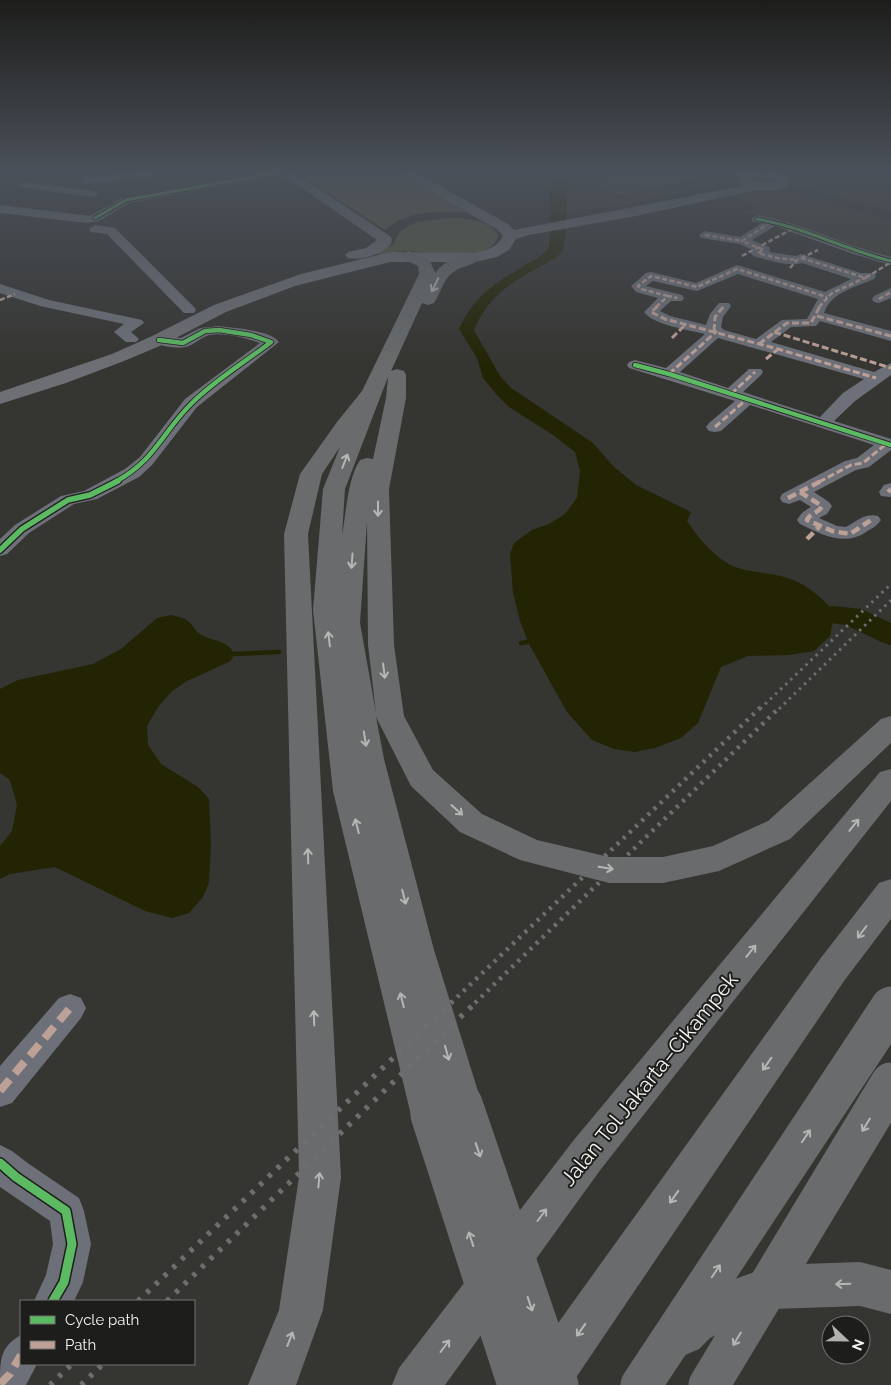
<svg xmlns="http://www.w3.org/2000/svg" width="891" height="1385" font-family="Raleway,sans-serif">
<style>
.built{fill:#3f3f34}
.green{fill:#585941}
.water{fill:#232404}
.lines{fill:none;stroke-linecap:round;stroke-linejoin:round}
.stream{stroke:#232404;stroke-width:4.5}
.river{fill:#232404;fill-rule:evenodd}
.building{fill:#4f4f46;stroke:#636460}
.minor{fill:#6d7078;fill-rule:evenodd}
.major{fill:#6d6f74;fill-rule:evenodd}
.highway{fill:#696b6c;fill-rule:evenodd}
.rail-far2{stroke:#6c6e70;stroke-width:3;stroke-dasharray:2.5 4.5;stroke-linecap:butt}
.rail-far1{stroke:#6c6e70;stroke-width:4.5;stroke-dasharray:3 5.5;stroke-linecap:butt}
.rail{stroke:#6c6e70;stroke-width:5.5;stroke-dasharray:4 8;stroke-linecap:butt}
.highway-bridge{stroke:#696b6c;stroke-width:41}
.quiet-far3{stroke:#bda197;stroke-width:2.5;stroke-dasharray:5 2.5;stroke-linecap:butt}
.quiet-far2{stroke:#bda197;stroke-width:3;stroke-dasharray:7 3;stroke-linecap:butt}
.quiet-far1{stroke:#bda197;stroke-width:4.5;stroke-dasharray:9 4.5;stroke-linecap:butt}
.quiet{stroke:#bda197;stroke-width:8;stroke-dasharray:15 8;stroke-linecap:butt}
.cycleway-far3-casing{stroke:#1d1d1b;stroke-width:5}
.cycleway-far2-casing{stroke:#1d1d1b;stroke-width:6}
.cycleway-far1-casing{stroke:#1d1d1b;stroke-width:8}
.cycleway-casing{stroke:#1d1d1b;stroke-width:12}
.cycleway-far3{stroke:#5cba63;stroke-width:3}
.cycleway-far2{stroke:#5cba63;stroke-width:4.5}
.cycleway-far1{stroke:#5cba63;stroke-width:5.5}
.cycleway{stroke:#5cba63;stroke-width:9}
.oneway{stroke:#b5b7b5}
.labels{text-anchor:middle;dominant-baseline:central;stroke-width:4;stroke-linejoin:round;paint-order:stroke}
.near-street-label{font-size:21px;fill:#f4f5f1;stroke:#1d1d1b}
</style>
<rect width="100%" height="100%" fill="#353531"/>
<path class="built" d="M558 172H726L731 182 614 207 567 211V183Z
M796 172H891V211L800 187 789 179Z
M778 189 891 220V260L745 212 759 206 730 196 753 190Z"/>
<path class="green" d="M296 172H396L465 212C438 212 406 210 385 230Z
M446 218C464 218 487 218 498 235 493 265 430 252 410 251 399 251 389 252 379 255L375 253 393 245 399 233 405 228 417 222Z"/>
<path class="water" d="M542 172H558L567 183 566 231 563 250 557 257C521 278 491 289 474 330L500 376 511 388 593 443 613 466 636 485 691 512 687 521C698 537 710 552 727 563 742 572 764 572 780 576 803 581 819 595 835 612L830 636 814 651 789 655 748 656 721 667 698 723 681 738 655 748 635 752 614 749 592 740 567 712 528 642 520 621 513 593 510 554 514 543 532 530 549 524 565 514 577 498 580 471 575 452 553 435 509 407 496 394 483 378 477 358 459 329C471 301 491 285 517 270 528 263 540 258 549 248L551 180Z
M171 615C179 617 187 618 192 625 195 629 196 632 200 634 212 642 228 639 234 654L231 661 187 681 172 691 158 707 147 726 148 745 161 764 198 787 209 799 211 844 209 882 203 897 189 913 172 918 145 911 55 867 10 874 0 879V846L12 831 17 805 10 780 0 773V689L18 680 93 664 121 649 157 618Z"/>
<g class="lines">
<path class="stream" d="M521 643 528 642
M234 654 279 652"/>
<path class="river" d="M834 606 861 609 891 623V645L881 642 846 625 824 622 820 615 824 608Z"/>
</g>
<path class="building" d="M643 172H694V178L619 194 597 184Z"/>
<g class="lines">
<path class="minor" d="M135 172H166L160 175 86 184 80 181 86 178Z
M264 172H287L281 175 129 203 99 221 87 223 0 213V205L90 216 122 198Z
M727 172H745L751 175 745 178 729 174Z
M25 182 93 191 99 194 93 197 21 187 19 185 21 183Z
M757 215C803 223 845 246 891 257V265L853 254 775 226 752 240 769 247 770 250 769 252 796 256 801 254 861 273H874L876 276 874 279C856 287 831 292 824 313L891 331V341L820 321 816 326 791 327 771 342 874 372 891 363V375L855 401 834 421 891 439V450L869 467 856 470 814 492 829 502 832 506 827 514 819 518 837 526 846 527C857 521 865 513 878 516L881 520C877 526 871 529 866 532 844 547 821 534 800 524L797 520C801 513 804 511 811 507L800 500 789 504 782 502 780 498 782 494 845 461 857 458 874 445 750 405 721 431 715 432 709 431 706 427 709 423 735 401 629 368 627 365 629 362 635 360 666 368 705 334C689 330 653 325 644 312L658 298 636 292 631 286 646 273 651 272 696 283 737 265 825 292 851 279 802 263C787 267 768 260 753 256L751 253 753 250 739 244 701 238 699 235 705 231 740 237 762 223 753 222 751 219ZM738 274 818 299 807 319 782 320 756 339 724 330 721 327 723 317 731 306 729 303H719L710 314 706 325 670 316 660 311 671 301H682L684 298 682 295 646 286 653 281 697 291ZM718 338 864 379 843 393 820 417 743 392 761 375 763 372 761 369H749L728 388 680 372Z
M95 225 115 228 194 307 196 310 194 313H184L107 234 91 232 89 229Z
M0 284 49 300 142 320 144 323 131 332 139 339 136 342H126L114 332 124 324 40 306 0 293Z
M891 288V298L879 303 874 302 872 299 874 296Z
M219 326C233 328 270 330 279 342L197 407 152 465 139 477 97 499 74 504 29 533 7 554 0 556V539L15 525 61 496 84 491 125 469 140 457 185 399 260 343C246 338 225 332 209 335 202 337 196 343 189 346 179 350 163 346 154 343L151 340 154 337 159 335 181 338 200 328Z
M891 483V497L881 496 879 492 884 485Z
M70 994 81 998 86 1008 81 1018 12 1103 0 1107V1066L59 998Z
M0 1145 12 1151 29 1164 79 1198 84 1211 91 1244 83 1282 74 1301H34L46 1275 53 1244 50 1221 0 1187Z
M21 1335V1364H37L26 1385H0C0 1359 0 1347 21 1335Z"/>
<path class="major" d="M279 172H293L390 236 392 239 391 244C383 254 360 261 348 258L345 255 348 252 366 248 377 240Z
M400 172H415L508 224 514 230 742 186 736 180 737 177C743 170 772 169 781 173 785 175 787 178 790 182 782 192 769 192 757 190L636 216 529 235 516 239 509 250 497 257 475 262H390L295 286 226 312 162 345 124 361 66 383 0 404V392L112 354 150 337 214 305 301 274 390 252 475 253C488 250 497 247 503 236L498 230 401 175ZM754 177 768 178 775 181 764 183 750 179Z"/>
<path class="highway" d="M409 251 430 261 435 273C443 262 463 251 477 255L480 258C474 266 460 266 452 273 443 280 440 294 434 303L428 305 422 303 391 371 397 369 404 371 406 375V398L389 489 394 645 404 716 433 770 482 814 537 840 609 857H663L713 846 768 821 881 719 891 716V743L790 839 719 871 663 883H609L520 860 460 832 411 786 376 717 384 759 434 950 482 1104 476 1118 462 1123 449 1118 445 1129 431 1135 417 1129 411 1115 333 791 313 610 323 489 340 447 322 474 308 534 341 1177 323 1310 296 1385H248L279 1310 299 1177 284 534 300 474 337 422 362 391 419 274 418 266 404 259 401 256 404 253ZM388 377 386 398 373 459 367 458 360 460C348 477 346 514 342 535L345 489ZM367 522 368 645 376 713 360 623Z
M891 769V801L601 1169 445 1385H392L399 1368 573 1141 880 772Z
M891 879V919L844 981 571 1385H526L524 1379 530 1362 820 959 879 883Z
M860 1262 891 1270V1314L860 1306 774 1309 746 1319 710 1338 699 1349 683 1356 667 1349 660 1333 667 1317 678 1306 735 1279 774 1265Z"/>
<path class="rail-far2" d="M760 709 891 584
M779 709 891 600"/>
<path class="rail-far1" d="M451 1003 761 707
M475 1003 780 707"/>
<path class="rail" d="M138 1301 452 1002
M167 1301 476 1002
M50 1385 72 1364
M81 1385 103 1364"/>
<path class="highway-bridge" d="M462 1104 558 1385
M431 1115 518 1385
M641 1385 891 1007
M709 1385 891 1083"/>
<path class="quiet-far3" d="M771 222 742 241 764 250 758 253 777 258 797 260
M705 235 742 241
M742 256 794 228
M801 258 863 277 869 276 891 262
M790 268 797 260 818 250
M668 296 641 289 638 286 651 276 697 287 737 269 827 297
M879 299 891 292
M0 300 15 294
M656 307 668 296 677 298
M819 307 832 293 867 277"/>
<path class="quiet-far2" d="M658 306 651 312 665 319 778 349 876 378
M817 316 891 336
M714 331 715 317 724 306
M774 332 891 368
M672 338 686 324
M759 344 787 323H811L820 306
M766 359 778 349
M669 374 717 331
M731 394 755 372
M715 427 747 399
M819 482 851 465 863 463 886 444"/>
<path class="quiet-far1" d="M800 492 822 506C819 513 810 513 807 520L832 531 850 534 871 520
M888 492 891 489
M788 498 821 481
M807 539 820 526"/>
<path class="quiet" d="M0 1091 70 1008
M0 1384 10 1374 21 1355"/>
<defs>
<path id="cycleway-far3" d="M95 218 126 200 281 172
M757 219C804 227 845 250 891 261"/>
<path id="cycleway-far2" d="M635 365 669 374 891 445
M115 482C156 460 162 432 192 403 215 380 245 362 271 342L251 335 219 330 205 331 183 343 159 340"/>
<path id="cycleway-far1" d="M0 550 22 529 68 500 90 495 118 481"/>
<path id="cycleway" d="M0 1163 16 1177 66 1211 72 1244 64 1282 53 1301"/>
</defs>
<use href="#cycleway-far3" class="cycleway-far3-casing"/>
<use href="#cycleway-far2" class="cycleway-far2-casing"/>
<use href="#cycleway-far1" class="cycleway-far1-casing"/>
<use href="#cycleway" class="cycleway-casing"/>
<use href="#cycleway-far3" class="cycleway-far3"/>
<use href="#cycleway-far2" class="cycleway-far2"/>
<use href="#cycleway-far1" class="cycleway-far1"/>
<use href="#cycleway" class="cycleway"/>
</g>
<defs><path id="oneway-shaft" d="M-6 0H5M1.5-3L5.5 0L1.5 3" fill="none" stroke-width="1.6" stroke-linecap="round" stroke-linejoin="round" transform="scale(1.25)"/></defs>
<g class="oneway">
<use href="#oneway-shaft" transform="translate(435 285) rotate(116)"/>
<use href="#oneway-shaft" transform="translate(345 461) rotate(-69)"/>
<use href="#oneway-shaft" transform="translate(378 509) rotate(90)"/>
<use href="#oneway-shaft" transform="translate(352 561) rotate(94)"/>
<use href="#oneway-shaft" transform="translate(329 639) rotate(-97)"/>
<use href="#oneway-shaft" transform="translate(384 671) rotate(83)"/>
<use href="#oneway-shaft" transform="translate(365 739) rotate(81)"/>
<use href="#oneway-shaft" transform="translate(457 810) rotate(42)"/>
<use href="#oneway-shaft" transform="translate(854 825) rotate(-51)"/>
<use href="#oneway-shaft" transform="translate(357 826) rotate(-104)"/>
<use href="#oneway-shaft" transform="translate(308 856) rotate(-92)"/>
<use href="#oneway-shaft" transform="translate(606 868) rotate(9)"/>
<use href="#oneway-shaft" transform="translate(404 897) rotate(76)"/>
<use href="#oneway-shaft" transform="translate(862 932) rotate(127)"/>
<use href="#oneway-shaft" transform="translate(751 951) rotate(-51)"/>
<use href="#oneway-shaft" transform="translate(402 1000) rotate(-104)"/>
<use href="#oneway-shaft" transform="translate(314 1018) rotate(-92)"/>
<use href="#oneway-shaft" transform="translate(447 1053) rotate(74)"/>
<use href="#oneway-shaft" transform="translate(767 1064) rotate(125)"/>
<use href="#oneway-shaft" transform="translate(866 1125) rotate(121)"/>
<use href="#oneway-shaft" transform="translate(806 1136) rotate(-56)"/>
<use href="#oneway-shaft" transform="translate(478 1150) rotate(71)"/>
<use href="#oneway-shaft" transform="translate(319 1180) rotate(-85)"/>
<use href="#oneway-shaft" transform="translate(674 1197) rotate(125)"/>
<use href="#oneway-shaft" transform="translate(542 1215) rotate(-53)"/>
<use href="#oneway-shaft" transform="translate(471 1239) rotate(-108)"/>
<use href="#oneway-shaft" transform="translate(716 1271) rotate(-56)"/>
<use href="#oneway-shaft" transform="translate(843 1284) rotate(178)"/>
<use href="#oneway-shaft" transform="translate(530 1304) rotate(71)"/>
<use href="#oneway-shaft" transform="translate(581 1330) rotate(125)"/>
<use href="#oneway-shaft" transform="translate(290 1339) rotate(-69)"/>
<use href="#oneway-shaft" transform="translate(737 1339) rotate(121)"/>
<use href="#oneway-shaft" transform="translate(445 1346) rotate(-53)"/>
</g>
<linearGradient id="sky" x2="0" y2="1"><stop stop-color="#1d1d1b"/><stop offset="0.47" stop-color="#4b515a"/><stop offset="1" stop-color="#4b515a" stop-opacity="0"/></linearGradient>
<rect width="891" height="366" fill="url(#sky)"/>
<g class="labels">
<g class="near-street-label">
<text transform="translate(649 1079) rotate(-51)">Jalan Tol Jakarta–Cikampek</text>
</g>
</g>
<rect x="20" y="1300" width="175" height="65" fill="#1d1d1b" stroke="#737371"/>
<rect x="30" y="1316" width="25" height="8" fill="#5cba63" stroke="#737371"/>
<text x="65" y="1325" font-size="15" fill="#f4f5f1">Cycle path</text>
<rect x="30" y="1341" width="25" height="8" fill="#bda197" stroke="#737371"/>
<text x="65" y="1350" font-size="15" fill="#f4f5f1">Path</text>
<g transform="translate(846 1340) rotate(112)"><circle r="24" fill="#1d1d1b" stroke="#737371"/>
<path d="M0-4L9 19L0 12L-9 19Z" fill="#b1b2ae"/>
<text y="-8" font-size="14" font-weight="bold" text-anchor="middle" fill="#f4f5f1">N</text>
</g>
</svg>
